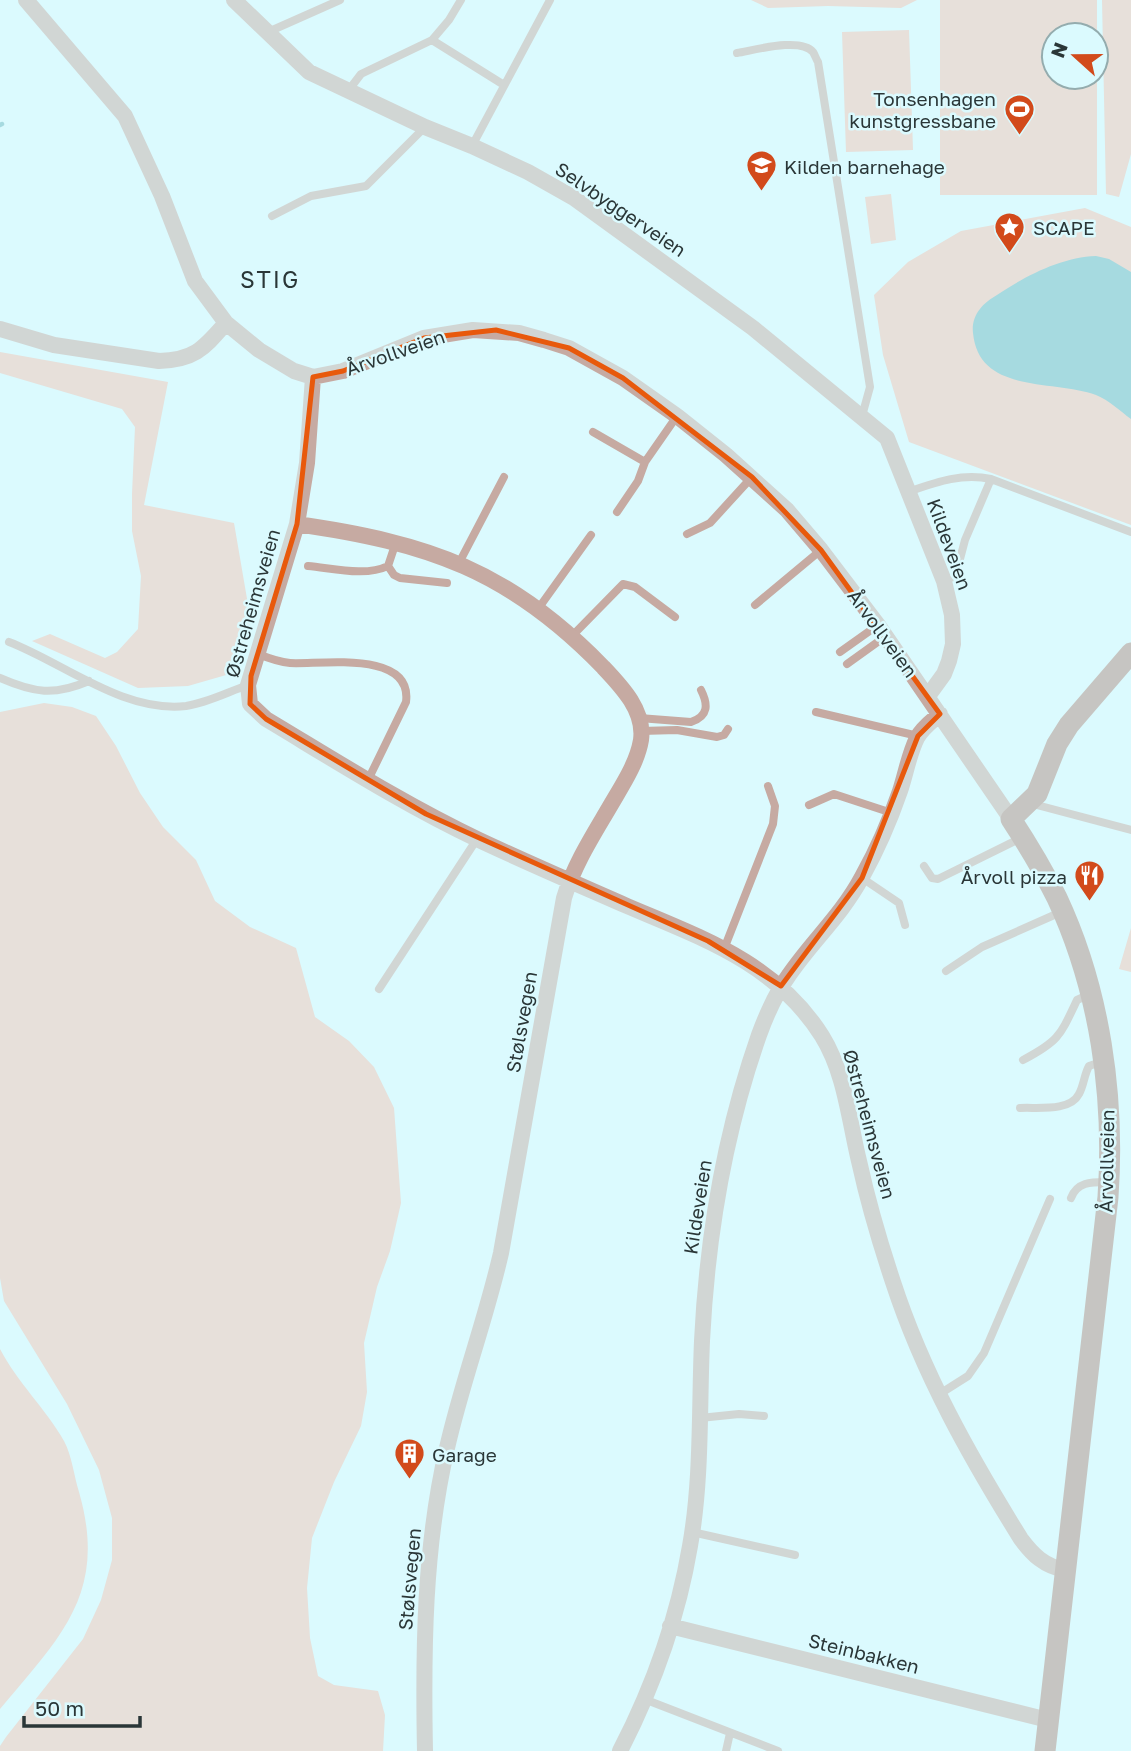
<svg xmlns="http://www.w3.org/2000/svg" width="1131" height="1751" font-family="'Golos Text',sans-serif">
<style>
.green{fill:#f5c0b0;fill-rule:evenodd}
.water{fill:#67b3bc}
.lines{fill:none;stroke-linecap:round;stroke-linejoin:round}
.stream{stroke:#67b3bc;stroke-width:4.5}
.lane{stroke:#c6aaa2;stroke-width:8}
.street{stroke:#c6aaa2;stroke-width:16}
.secondary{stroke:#ae867a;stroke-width:21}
.marked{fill:none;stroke:#e8590c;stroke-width:5;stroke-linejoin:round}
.labels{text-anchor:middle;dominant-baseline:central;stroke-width:5;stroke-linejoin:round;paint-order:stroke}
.poi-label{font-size:19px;fill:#2a3637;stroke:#dbfafe;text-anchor:start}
.street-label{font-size:19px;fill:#2a3637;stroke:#dbfafe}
.quarter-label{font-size:23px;letter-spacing:2px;fill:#2a3637;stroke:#dbfafe}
</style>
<rect width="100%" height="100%" fill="#dbfafe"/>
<path class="green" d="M751 0H917L901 8 828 6 768 8Z
M940 0H1097V195H940ZM1054 35H1096V77H1054Z
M1102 0H1131V154L1119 197 1106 194Z
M909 30 913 150 846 152 842 32Z
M891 194 896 240 871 244 865 197Z
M1085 208 1131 227V525L909 442 883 355 874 295 908 262 961 231Z
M0 352 168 382 144 505 234 523 251 622 233 673 188 686 138 688 32 641 50 634 105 658 117 652 138 629 141 576 132 531V494L135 427 122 409 0 373Z
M44 703 72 707 96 716 116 746 140 793 163 827 196 860 215 901 250 927 296 948 315 1017 349 1041 374 1067 394 1108 401 1203 390 1251 377 1287 364 1343 367 1392 361 1426 334 1482 312 1538 307 1588 310 1638 318 1676 334 1685 378 1691 385 1715 383 1751H0V1746L6 1737 83 1639 101 1600 112 1560V1518L99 1470 67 1404 4 1301 0 1278V712Z
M1131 928V972L1119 969Z
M0 1349C17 1382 46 1409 64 1441 72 1456 74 1476 79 1492 108 1593 61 1636 0 1709Z"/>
<path class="water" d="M1096 256 1109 259 1131 272V419C1120 411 1109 400 1096 395 1055 379 979 395 973 333 971 315 983 303 997 295 1025 276 1062 257 1096 256Z"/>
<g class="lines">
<path class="stream" d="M0 125 2 124"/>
<path class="lane" d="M268 32 340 0
M432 40 504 85
M737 53C755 50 801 37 813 52 815 55 816 59 818 62L870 387 862 416
M348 91 361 74 432 40 449 20 461 0
M472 146 550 0
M272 216 311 196 366 186 425 127
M593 432 645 462
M908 492C937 482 961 473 991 479
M617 512 638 481 645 462 677 416
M687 534 710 523 752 477
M396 542 388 566 394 575 400 578 447 583
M459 563 504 477
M308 566C332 568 365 577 388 566
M955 578 965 540 991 479 1131 532
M755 605 821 550
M538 609 591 535
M572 636 623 584 635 587 675 617
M9 642C64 663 123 713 186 706 207 703 228 692 248 685
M840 652 878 625
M258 654C268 658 279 662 290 663 318 665 413 649 406 702L368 780
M847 664 886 636
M0 678C34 693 54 696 89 681
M816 712 918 736
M639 718 691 722C709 716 708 704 701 690
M641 731 677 730 717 737 724 735 728 729
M1033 804 1131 830
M809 805 834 794 892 813
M924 866 932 878 938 879 1023 837
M862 878 899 903 905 925
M724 949 773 824 775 806 768 786
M946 971 982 947 1061 912
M379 989 477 839
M1023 1060C1059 1041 1060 1036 1077 1000L1090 994
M1020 1108C1037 1107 1070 1112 1079 1094 1084 1085 1084 1075 1089 1066L1101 1062
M1071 1198C1077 1182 1091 1182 1106 1182
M938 1395 968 1376 984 1353 1050 1199
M700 1418 739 1414 764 1416
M692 1532 795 1555
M644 1699 778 1751
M726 1751 730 1733"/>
<path class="street" d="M26 0 125 116 162 196 195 281 226 323 259 350 294 371 313 377 343 371 424 338 473 330 519 333 544 340 569 348 623 378 677 416 726 455 787 510 821 550 878 625 1011 819
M234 0 309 72 425 127 472 146 528 172 574 198 753 328 887 438 944 581 952 615 953 644 949 661 944 674 928 696
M0 329 54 345 159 361C195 360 204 348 226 323
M313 377 307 463 297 524 248 685 250 704 266 719C336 761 405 805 479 840 528 863 577 884 627 906 702 938 776 963 822 1036 845 1073 849 1120 859 1161 868 1202 880 1243 893 1282 923 1374 970 1457 1021 1539 1033 1555 1044 1566 1065 1570
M297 524C428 543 509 570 603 667 622 687 645 711 641 740 637 764 621 787 609 808 592 837 574 865 564 898L501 1253C486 1319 462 1382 447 1448 424 1547 423 1650 425 1751
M670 1626 1048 1720
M620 1751C653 1687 678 1617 690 1546 702 1479 699 1409 702 1341 707 1238 725 1132 759 1035 767 1013 776 993 789 975 813 940 841 916 862 877 877 850 890 820 900 791 906 773 909 754 917 738 922 728 932 721 940 714"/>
<path class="secondary" d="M1045 1751 1108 1197C1115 1096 1100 990 1057 898 1043 870 1028 845 1011 819L1037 794 1057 744 1069 725 1131 653"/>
</g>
<path d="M0 0H1131V1751H0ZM496 330 569 348 623 378 752 477 821 550 940 714 918 736 862 878 781 986 708 941 426 814 266 719 250 704 251 676 297 524 313 377 343 371 424 338Z" fill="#dbfafe" fill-opacity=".55" fill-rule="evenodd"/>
<path class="marked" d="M496 330 569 348 623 378 752 477 821 550 940 714 918 736 862 878 781 986 708 941 426 814 266 719 250 704 251 676 297 524 313 377 343 371 424 338Z"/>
<defs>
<symbol id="stadium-pin" viewBox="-11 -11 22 30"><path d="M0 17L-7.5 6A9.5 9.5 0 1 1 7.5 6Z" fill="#d24a1b" stroke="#dbfafe"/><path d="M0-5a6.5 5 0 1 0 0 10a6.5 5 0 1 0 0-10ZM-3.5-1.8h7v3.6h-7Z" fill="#fff"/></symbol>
<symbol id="school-pin" viewBox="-11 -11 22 30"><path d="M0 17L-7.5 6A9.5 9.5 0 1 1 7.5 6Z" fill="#d24a1b" stroke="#dbfafe"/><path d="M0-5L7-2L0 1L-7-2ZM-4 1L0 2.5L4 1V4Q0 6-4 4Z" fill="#fff"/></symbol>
<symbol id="sight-pin" viewBox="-11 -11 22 30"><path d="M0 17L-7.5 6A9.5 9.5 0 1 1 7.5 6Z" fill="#d24a1b" stroke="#dbfafe"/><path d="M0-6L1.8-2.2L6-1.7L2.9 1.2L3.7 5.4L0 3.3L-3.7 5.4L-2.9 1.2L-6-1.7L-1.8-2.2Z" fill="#fff"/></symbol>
<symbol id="restaurant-pin" viewBox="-11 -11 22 30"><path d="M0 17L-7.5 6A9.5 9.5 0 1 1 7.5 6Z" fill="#d24a1b" stroke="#dbfafe"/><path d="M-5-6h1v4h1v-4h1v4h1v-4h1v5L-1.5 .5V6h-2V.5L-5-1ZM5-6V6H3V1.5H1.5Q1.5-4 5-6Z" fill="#fff"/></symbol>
<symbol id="building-pin" viewBox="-11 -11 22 30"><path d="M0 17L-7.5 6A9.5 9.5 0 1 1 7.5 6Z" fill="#d24a1b" stroke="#dbfafe"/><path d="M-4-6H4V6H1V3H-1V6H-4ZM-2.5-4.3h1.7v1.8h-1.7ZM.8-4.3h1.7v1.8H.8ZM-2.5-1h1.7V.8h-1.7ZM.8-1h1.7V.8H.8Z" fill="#fff"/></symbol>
</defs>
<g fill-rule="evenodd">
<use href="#stadium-pin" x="1002" y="92" width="35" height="47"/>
<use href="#school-pin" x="744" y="148" width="35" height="47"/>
<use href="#sight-pin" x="992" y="210" width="35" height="47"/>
<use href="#restaurant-pin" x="1072" y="858" width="35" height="47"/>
<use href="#building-pin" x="392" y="1436" width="35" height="47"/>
</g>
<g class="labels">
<g class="poi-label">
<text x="996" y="98" text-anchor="end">Tonsenhagen<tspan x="996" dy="22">kunstgressbane</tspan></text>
<text x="784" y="166">Kilden barnehage</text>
<text x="1033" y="227">SCAPE</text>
<text x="1067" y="876" text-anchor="end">Årvoll pizza</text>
<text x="432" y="1454">Garage</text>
</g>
<g class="street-label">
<text transform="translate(621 209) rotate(34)">Selvbyggerveien</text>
<text transform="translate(395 352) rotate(-19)">Årvollveien</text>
<text transform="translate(950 544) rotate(70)">Kildeveien</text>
<text transform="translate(252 603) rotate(-74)">Østreheimsveien</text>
<text transform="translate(883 633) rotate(54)">Årvollveien</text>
<text transform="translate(521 1022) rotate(-80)">Stølsvegen</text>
<text transform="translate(870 1124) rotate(75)">Østreheimsveien</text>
<text transform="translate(1106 1161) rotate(-89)">Årvollveien</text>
<text transform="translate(697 1207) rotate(-81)">Kildeveien</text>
<text transform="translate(409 1579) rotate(-85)">Stølsvegen</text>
<text transform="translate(864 1653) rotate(14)">Steinbakken</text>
</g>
<g class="quarter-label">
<text x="270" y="279">STIG</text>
</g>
</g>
<g transform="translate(1075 56) rotate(291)"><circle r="33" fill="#dbfafe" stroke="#94acae" stroke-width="2"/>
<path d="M0-5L12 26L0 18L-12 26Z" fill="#d24a1b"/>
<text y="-10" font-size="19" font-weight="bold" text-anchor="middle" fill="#2a3637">N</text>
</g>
<path d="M24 1716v10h116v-10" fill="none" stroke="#2a3637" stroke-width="3.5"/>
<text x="35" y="1716" font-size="21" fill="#2a3637" stroke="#dbfafe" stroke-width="5" paint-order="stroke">50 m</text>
</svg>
